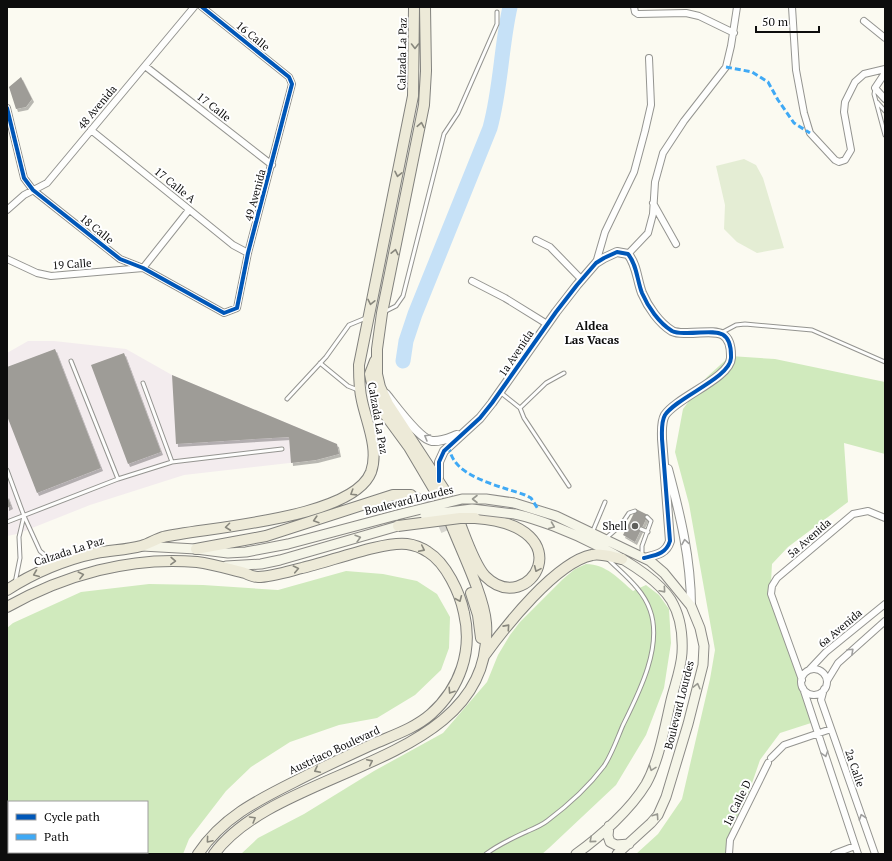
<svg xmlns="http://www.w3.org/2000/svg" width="892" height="861" font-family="'PT Serif',serif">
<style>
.industrial{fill:#f3ecee}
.forest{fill:#d0eabd;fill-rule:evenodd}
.cemetery{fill:#e4edd4}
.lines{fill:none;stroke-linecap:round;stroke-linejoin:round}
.river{stroke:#c6e1f7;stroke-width:15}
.building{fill:#9e9c97;filter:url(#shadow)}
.primary-tunnel{stroke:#d7d6cf;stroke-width:10;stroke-dasharray:10 5;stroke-linecap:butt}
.service-casing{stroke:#949490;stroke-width:5}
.minor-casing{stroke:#949490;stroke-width:8}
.tertiary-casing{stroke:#949490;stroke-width:10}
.secondary-casing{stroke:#8b8a86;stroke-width:11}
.primary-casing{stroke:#81817d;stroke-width:12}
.service{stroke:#fefefd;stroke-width:3}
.minor{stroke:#fefefd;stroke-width:6}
.tertiary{stroke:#fefefd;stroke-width:8}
.secondary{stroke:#f5f5e8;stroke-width:9}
.primary{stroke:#edead8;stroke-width:10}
.secondary-bridge-casing{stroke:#8b8a86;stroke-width:11;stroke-linecap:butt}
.primary-bridge-casing{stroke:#81817d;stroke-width:12;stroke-linecap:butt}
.secondary-bridge{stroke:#f5f5e8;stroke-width:9}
.primary-bridge{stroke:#edead8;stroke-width:10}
.quiet{stroke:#3fa9f5;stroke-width:3;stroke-dasharray:6 3;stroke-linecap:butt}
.cycleway-casing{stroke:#fff;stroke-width:6}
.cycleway{stroke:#0057b8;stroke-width:4}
.oneway{stroke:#88877d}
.oneway2{stroke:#9e9e9d}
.oneway3{stroke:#989890}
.poi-dot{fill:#60605d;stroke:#fff;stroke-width:1.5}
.labels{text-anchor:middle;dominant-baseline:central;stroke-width:4;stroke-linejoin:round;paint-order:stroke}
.street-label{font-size:11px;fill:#0d0d0d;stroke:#fff}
.poi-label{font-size:11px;fill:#0d0d0d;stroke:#fff;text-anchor:end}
.neighbourhood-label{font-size:12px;font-weight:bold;fill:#0d0d0d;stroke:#fff}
</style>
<defs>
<filter id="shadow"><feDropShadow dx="2" dy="3" stdDeviation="0" flood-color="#0004"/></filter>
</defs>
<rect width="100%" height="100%" fill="#fbfaf1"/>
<path class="industrial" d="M28 341H54L126 349 172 375 337 444 339 454 316 460 184 475 90 505 17 534 7 536V353Z"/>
<path class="forest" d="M730 356 775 359 885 382V454L844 443 848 502 788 547 772 564 771 582 811 723 780 733 760 760 729 850V854H636L658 834 682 799 710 679 715 650 689 504 675 452 683 409 707 377Z
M586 564C606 564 619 579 633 591L646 585 659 595 669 609 671 643 664 688 646 735 616 785 549 848 542 854H241L258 838 304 814 374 771 443 733 487 682 498 655 510 635 520 622 563 579 575 569Z
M346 571 383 574 417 581 437 594 450 617 449 648 441 670 415 695 377 718 339 725 290 742 251 767 226 791 189 839 183 854H7V628L13 623 81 592 149 584 203 585 278 590ZM9 802H147V852H9Z"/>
<path class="cemetery" d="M744 159 756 165 763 178 784 248 757 253 737 242 724 229 725 205 716 166Z"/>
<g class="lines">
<path class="river" d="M403 361 406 341 415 314 490 128C501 88 501 47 510 7"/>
</g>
<path class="building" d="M21 77 32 99 26 107 16 109 9 87Z
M55 349 101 468 37 493 7 416V367Z
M124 353 161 452 128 464 91 365Z
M172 375 337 444 339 454 316 460 291 463 289 437 176 444Z
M7 495 11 506 7 508Z
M636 509 648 515 635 542 623 535Z"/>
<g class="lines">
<path class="primary-tunnel" d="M411 495C431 500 438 512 446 531"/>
<defs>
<path id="service" d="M875 89 874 94 885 135
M877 102 885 111
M384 312 396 306 403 296 444 134 458 113 497 24V12
M721 333 736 325 745 324 812 330 885 362
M71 361 118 479
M320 363 348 386 358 390
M564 373 546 383 520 408 524 418 569 486
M143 383 172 462
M500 392 520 408
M287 399 326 357 349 325 366 318
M7 470 24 516 40 551 54 563
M7 522 118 479 172 462 282 449
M641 529 648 532
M592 533 605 502
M605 539 621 525 629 513 635 511
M642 556V546L651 521 647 517
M15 583 20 558 19 537 24 516
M486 854C499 844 513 838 528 831 535 828 542 825 547 821 567 806 589 786 604 766 612 754 617 739 623 725 639 693 663 646 650 610 643 589 623 574 608 559"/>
<path id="minor" d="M634 7 635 12 638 14 686 13 699 16 734 33
M792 7 796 70 804 113 810 133 835 160 839 162 845 160 851 150 844 112 845 102 855 82 864 74 885 69
M864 21 885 38
M145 66 272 165
M885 73 875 88 885 99
M7 108 24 178 33 190 120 259 143 268 224 313 237 308 248 253 292 84 289 77 202 7
M91 130 233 245 248 253
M653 203 676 244
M7 210 24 195 47 183 194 7
M536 240 550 247 582 280
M628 254 648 233 653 214 655 182 663 153 684 121 726 67 731 46 737 7
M7 259 37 273 51 276 143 268 189 210
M596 263 605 232 634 172 645 131 651 105 649 58
M472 281 505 298 547 324
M801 682a13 13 0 1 1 26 0a13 13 0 1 1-26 0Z
M809 670 826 652 885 604
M802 680 771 594 772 586 777 578 853 514 868 511 885 518
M827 681 838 663 885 621
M803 688 858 854
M824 689 821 700 875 854
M771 758 784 745 831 729
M729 854 730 840 768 763
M834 854 855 846"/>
<path id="tertiary" d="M386 394C395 405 419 439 432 441 441 442 449 438 457 435
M668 469C680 514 691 559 691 606
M439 481V462L444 451 480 418 492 403 556 312 577 285 596 263 604 258 617 252 628 254C637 265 637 280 642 293 648 307 659 323 672 331 676 333 680 333 684 333 710 334 732 323 731 358 730 378 677 397 665 415 661 422 662 431 662 439L670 541C666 554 656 555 644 558"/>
<path id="secondary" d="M514 503 556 516 650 561 664 573 691 606 700 628 704 646 703 665 688 724 666 797 658 815 651 823 617 854
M515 514C557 523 648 564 671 600 680 615 683 635 682 653 681 669 675 684 671 700 665 726 659 761 646 784 631 809 600 837 576 854
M142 546 196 549 228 553 246 552 288 544 397 515
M226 566 261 564 280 560 398 526 425 515
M609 826 608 836 610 842 616 845 629 844"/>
<path id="primary" d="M425 7 426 71 424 105 382 313 377 349V374L380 387 388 404 447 494
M375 361 370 374 376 402 409 447 438 496
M459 521C465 536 474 564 485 576 529 620 586 526 475 518
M196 549 266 536 393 495H411
M7 590C33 573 66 559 96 553 111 550 127 550 141 546 149 544 156 539 163 537 209 527 353 519 371 472 379 449 367 424 362 401 359 389 359 377 359 365L413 96 414 7
M471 593 478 615 481 638
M7 607C64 575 131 556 197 562 213 564 229 569 245 573 249 575 254 577 258 577 271 577 290 571 302 568 329 562 383 541 407 544 415 545 422 548 428 552 446 563 460 593 464 613 473 651 460 688 431 714 414 729 391 736 371 745 345 757 319 769 294 782 256 801 222 818 198 854
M484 656C505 627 556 562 592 555 601 553 612 557 622 559
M214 854C280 764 496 766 486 623 484 596 461 550 451 524"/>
</defs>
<use href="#service" class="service-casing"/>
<use href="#minor" class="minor-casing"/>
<use href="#tertiary" class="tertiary-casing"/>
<use href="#secondary" class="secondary-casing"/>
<use href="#primary" class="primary-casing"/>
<use href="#service" class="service"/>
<use href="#minor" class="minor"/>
<use href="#tertiary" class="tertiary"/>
<use href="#secondary" class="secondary"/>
<use href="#primary" class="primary"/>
<defs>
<path id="secondary-bridge" d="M397 515 462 499H486L514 503
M425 515 472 509 515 514"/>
<path id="primary-bridge" d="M398 526 460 518H475"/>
</defs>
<use href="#secondary-bridge" class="secondary-bridge-casing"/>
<use href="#primary-bridge" class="primary-bridge-casing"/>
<use href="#secondary-bridge" class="secondary-bridge"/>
<use href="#primary-bridge" class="primary-bridge"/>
<path class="quiet" d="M726 67 752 72 768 82 778 100 794 123 810 133
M448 446C450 451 451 456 454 460 465 479 506 488 525 495L531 498 538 509"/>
<defs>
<path id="cycleway" d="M7 108 24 178 33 190 120 259 143 268 224 313 237 308 248 253 292 84 289 77 202 7
M439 481V462L444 451 480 418 492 403 556 312 577 285 596 263 604 258 617 252 628 254C637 265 637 280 642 293 648 307 659 323 672 331 676 333 680 333 684 333 710 334 732 323 731 358 730 378 677 397 665 415 661 422 662 431 662 439L670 541C666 554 656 555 644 558"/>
</defs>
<use href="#cycleway" class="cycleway-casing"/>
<use href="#cycleway" class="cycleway"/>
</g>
<defs><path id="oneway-chevron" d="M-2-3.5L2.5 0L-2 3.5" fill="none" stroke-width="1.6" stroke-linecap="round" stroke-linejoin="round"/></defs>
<g class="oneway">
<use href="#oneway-chevron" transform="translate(415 46) rotate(90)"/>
<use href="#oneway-chevron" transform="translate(421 125) rotate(-79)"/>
<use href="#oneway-chevron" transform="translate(398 174) rotate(102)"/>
<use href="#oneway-chevron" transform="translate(395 252) rotate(-78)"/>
<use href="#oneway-chevron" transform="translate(371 302) rotate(102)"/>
<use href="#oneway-chevron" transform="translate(353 493) rotate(148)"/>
<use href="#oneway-chevron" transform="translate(316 520) rotate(163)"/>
<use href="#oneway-chevron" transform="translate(228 527) rotate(173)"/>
<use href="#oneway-chevron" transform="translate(422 549) rotate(26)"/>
<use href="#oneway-chevron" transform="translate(173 561) rotate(2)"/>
<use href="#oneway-chevron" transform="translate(296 569) rotate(-12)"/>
<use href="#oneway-chevron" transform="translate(537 569) rotate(114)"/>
<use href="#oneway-chevron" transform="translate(36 574) rotate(158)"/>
<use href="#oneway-chevron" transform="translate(81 575) rotate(-14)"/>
<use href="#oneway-chevron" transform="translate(459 599) rotate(67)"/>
<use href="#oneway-chevron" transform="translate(507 627) rotate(-48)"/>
<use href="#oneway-chevron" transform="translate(451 691) rotate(123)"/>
<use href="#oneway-chevron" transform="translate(370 762) rotate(-26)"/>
<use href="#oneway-chevron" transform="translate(317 770) rotate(153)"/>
<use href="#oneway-chevron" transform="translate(253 819) rotate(-31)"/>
<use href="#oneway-chevron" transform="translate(209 840) rotate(130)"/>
</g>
<g class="oneway2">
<use href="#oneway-chevron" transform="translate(427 437) rotate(-150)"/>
<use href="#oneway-chevron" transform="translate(685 542) rotate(-99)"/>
<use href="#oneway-chevron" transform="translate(851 651) rotate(-43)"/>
<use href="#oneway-chevron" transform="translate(825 754) rotate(72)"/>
<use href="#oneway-chevron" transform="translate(862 817) rotate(-109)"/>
</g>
<g class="oneway3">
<use href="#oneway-chevron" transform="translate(475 499) rotate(-180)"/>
<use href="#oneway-chevron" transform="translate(552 526) rotate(22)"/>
<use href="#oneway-chevron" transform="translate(358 538) rotate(-16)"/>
<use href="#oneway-chevron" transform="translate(663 590) rotate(49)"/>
<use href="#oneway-chevron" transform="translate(697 686) rotate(-76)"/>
<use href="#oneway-chevron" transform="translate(652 768) rotate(110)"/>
<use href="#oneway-chevron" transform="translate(656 816) rotate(-56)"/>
<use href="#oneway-chevron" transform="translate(592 840) rotate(139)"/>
</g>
<circle class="poi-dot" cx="635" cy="526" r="4"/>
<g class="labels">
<g class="street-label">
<text transform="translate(253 36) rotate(39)">16 Calle</text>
<text transform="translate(402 54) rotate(-89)">Calzada La Paz</text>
<text transform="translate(97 107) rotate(-50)">48 Avenida</text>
<text transform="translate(214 107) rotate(38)">17 Calle</text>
<text transform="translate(175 185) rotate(39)">17 Calle A</text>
<text transform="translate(255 195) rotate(-75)">49 Avenida</text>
<text transform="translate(97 229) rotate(39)">18 Calle</text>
<text transform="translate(72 264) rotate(-4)">19 Calle</text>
<text transform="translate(516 353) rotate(-56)">1a Avenida</text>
<text transform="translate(378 418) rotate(80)">Calzada La Paz</text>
<text transform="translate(409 500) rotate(-14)">Boulevard Lourdes</text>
<text transform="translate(809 538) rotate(-41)">5a Avenida</text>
<text transform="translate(69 551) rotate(-18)">Calzada La Paz</text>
<text transform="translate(840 628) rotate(-40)">6a Avenida</text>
<text transform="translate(679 705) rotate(-76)">Boulevard Lourdes</text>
<text transform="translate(334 750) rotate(-25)">Austriaco Boulevard</text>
<text transform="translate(855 768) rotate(71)">2a Calle</text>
<text transform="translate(737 803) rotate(-64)">1a Calle D</text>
</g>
<g class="poi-label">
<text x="627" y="526">Shell</text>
</g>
<g class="neighbourhood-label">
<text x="592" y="325">Aldea<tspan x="592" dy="14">Las Vacas</tspan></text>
</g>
</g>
<rect width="892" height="861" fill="none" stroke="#0d0d0d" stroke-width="16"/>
<rect x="8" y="801" width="140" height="52" fill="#ffffff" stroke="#9e9e9e"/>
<rect x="16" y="814" width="20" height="6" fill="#0057b8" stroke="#9e9e9e"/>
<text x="44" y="821" font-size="12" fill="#0d0d0d">Cycle path</text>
<rect x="16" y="834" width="20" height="6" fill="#3fa9f5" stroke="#9e9e9e"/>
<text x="44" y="841" font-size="12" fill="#0d0d0d">Path</text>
<path d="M756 26v6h63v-6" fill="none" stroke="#0d0d0d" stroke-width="2"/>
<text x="762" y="26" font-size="12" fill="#0d0d0d" stroke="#ffffff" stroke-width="3" paint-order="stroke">50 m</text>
</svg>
